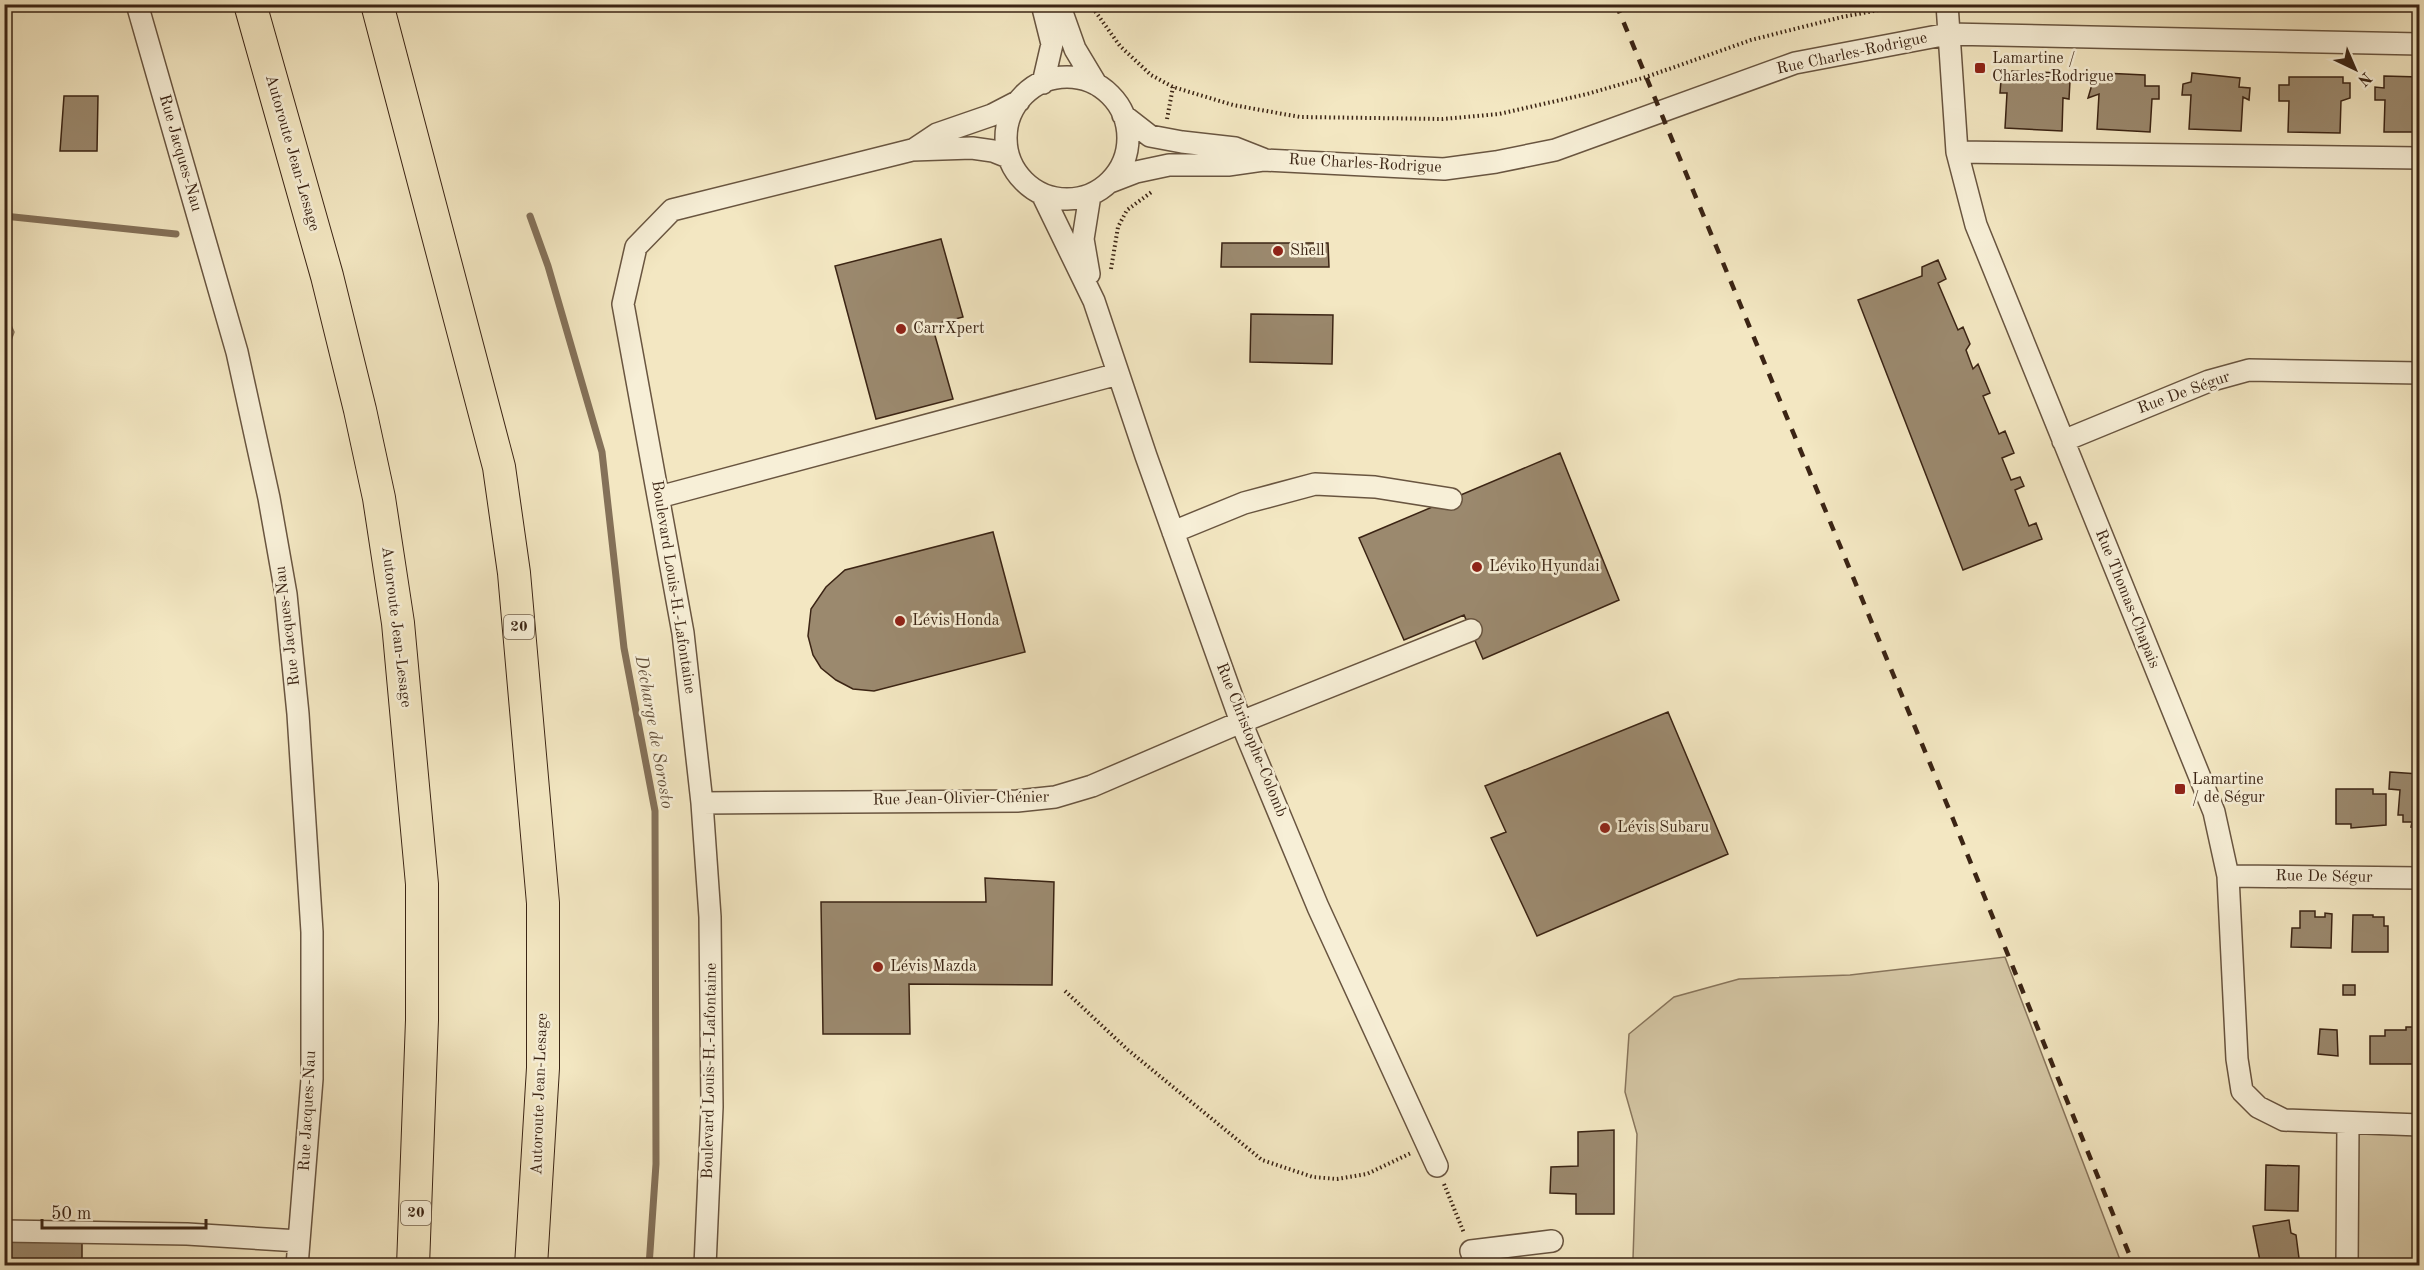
<svg xmlns="http://www.w3.org/2000/svg" width="2424" height="1270" font-family="'Old Standard TT',serif">
<style>
.green{fill:#d4c6a4;stroke:#88755c;stroke-width:1.5}
.lines{fill:none;stroke-linecap:round;stroke-linejoin:round}
.stream{stroke:#847159;stroke-width:7}
.building{fill:#9b896e;stroke:#3b2414;stroke-width:1.5}
.minor-casing{stroke:#695540;stroke-width:24}
.highway-casing{stroke:#3b2414;stroke-width:34}
.path{stroke:#3b2414;stroke-width:4;stroke-dasharray:1.5 3;stroke-linecap:butt}
.minor{stroke:#f7efd7;stroke-width:21}
.highway{stroke:#f3e7c2;stroke-width:32}
.rail{stroke:#3b2414;stroke-width:4.5;stroke-dasharray:10 10;stroke-linecap:butt}
.poi-dot{fill:#8f2418;stroke:#f7efd7;stroke-width:2}
.labels{text-anchor:middle;dominant-baseline:central;stroke-width:5;stroke-linejoin:round;paint-order:stroke}
.shield{fill:#f7efd7;stroke:#73614e;stroke-width:1.5}
.shield-label{font-size:15px;font-weight:bold;fill:#3b2414}
.street-label{font-size:16px;fill:#3b2414;stroke:#f7efd7}
.poi-label{font-size:16px;fill:#3b2414;stroke:#f7efd7;text-anchor:start}
.water-label{font-size:18px;font-style:italic;fill:#65513c;stroke:#f7efd7}
</style>
<rect width="100%" height="100%" fill="#f3e7c2"/>
<filter id="stains"><feTurbulence type="fractalNoise" baseFrequency=".00333" numOctaves="4"/><feColorMatrix values="0 0 0 0 .2 0 0 0 0 .09 0 0 0 0 .02 0 0 0 .5 -.17"/></filter>
<radialGradient id="worn" r=".72"><stop offset=".6" stop-color="#630" stop-opacity="0"/><stop offset="1" stop-color="#630" stop-opacity=".3"/></radialGradient>
<path class="green" d="M4 310 14 332 5 357H4Z
M2005 957 2122 1265 1833 1266 1832 1261 1633 1259 1637 1134 1625 1092 1629 1034 1674 997 1739 979 1850 975Z
M2348 1124 2419 1125V1265L2347 1266Z"/>
<g class="lines">
<path class="stream" d="M4 216 176 234
M530 216 548 266 602 452 624 648 655 811 656 1164 649 1266"/>
</g>
<path class="building" d="M1760 4H1781V8L1761 11Z
M2012 71 2061 73V80L2070 81 2069 99 2063 98 2062 131 2005 128 2007 93H2000L2001 80 2012 81Z
M2103 73 2145 75V86H2159V99H2152L2150 132 2097 129 2099 94 2088 98 2093 81H2103Z
M2192 73 2240 78 2239 87 2250 88 2249 100 2243 97 2241 131 2189 129 2191 95H2182L2183 84 2191 82Z
M2384 76 2420 77V132H2384L2385 100H2375V87L2384 88Z
M2289 77H2343V83H2350V98L2341 101 2340 133 2288 132 2289 101H2279V85H2289Z
M64 96H98L97 151H60Z
M941 239 963 317 932 325 953 399 876 419 835 266Z
M1222 243H1328L1329 267H1221Z
M1938 260 1946 279 1938 283 1958 330 1963 327 1970 344 1966 350 1973 369 1978 364 1990 393 1983 396 1999 434 2005 431 2014 453 2002 458 2011 480 2020 477 2024 486 2015 490 2029 526 2036 523 2042 539 1963 570 1858 300 1922 276V267Z
M1251 314 1333 315 1332 364 1250 362Z
M1560 453 1619 600 1483 659 1464 615 1404 640 1359 538Z
M993 532 1025 652 874 691 853 689 836 680 821 668 813 655 808 636 811 609 826 587 845 570Z
M1668 712 1728 854 1537 936 1491 838 1506 832 1485 786Z
M2390 772 2419 774 2420 828 2411 827 2412 822H2403V815H2398L2400 790 2389 789Z
M2336 789H2373V794H2386V825L2351 828V824H2336Z
M985 878 1054 882 1052 985 909 984 910 1034H823L821 902H986Z
M2300 911H2315V917H2325V913L2332 914 2331 948 2291 947 2292 928H2300Z
M2353 915H2373V917H2384V926H2388V952H2352Z
M2343 985H2355V995H2343Z
M2406 1027H2420V1064H2370V1036H2385V1030H2406Z
M2320 1029 2337 1030 2338 1056 2318 1054Z
M1614 1130V1214H1576V1194L1550 1193 1551 1167 1578 1166V1132Z
M2266 1165 2299 1166 2298 1211 2265 1210Z
M2289 1220 2291 1233 2296 1235 2300 1266H2261L2253 1226Z
M4 1240H82V1266H4Z"/>
<g class="lines">
<defs>
<path id="minor" d="M137 4 237 352 269 498 286 594 298 714 312 932V1079L297 1266
M1042 4 1052 44 1043 83
M1059 4 1075 49 1096 84
M1947 4 1957 152 1976 225 2214 812 2228 876 2237 1059 2242 1091 2258 1107 2284 1120 2420 1125
M1006 138a61 61 0 1 1 122 0a61 61 0 1 1-122 0Z
M1123 115 1150 136 1182 142 1235 148 1263 159
M913 150 937 134 992 115 1019 101
M1957 152 2420 158
M1110 182 1136 172 1169 165H1228L1263 160 1444 169 1496 162 1555 150 1795 63 1948 34 2420 44
M1042 194 1094 301 1146 456 1241 722 1318 907 1437 1166
M1089 274 1083 239 1090 195
M2063 441 2209 381 2249 370 2420 373
M659 497 1118 374
M1173 532 1244 503 1315 484 1375 487 1451 499
M702 803 1017 801 1055 797 1092 786 1241 722 1471 630
M2228 876 2420 878
M4 1231 187 1234 299 1241
M705 1266 712 1107 710 917 702 803 683 633 623 304 636 247 672 210 912 150 972 148 993 151 1008 157
M1477 1266 1471 1251 1552 1241
M2347 1266 2348 1124"/>
<path id="highway" d="M250 4 327 276 360 410 379 498 398 623 422 884V1020L413 1266
M377 4 499 467 514 573 543 903V1068L531 1266"/>
</defs>
<use href="#minor" class="minor-casing"/>
<use href="#highway" class="highway-casing"/>
<path class="path" d="M1090 4 1120 46 1151 75 1173 87 1233 105 1300 117 1443 119 1499 114 1587 94 1646 77 1751 40 1842 17 1910 4
M1167 119 1173 87
M1111 269 1118 227 1127 210 1153 191
M1065 991 1128 1050 1262 1160 1313 1177 1337 1179 1367 1174 1411 1153
M1444 1184 1464 1233"/>
<use href="#minor" class="minor"/>
<use href="#highway" class="highway"/>
<path class="rail" d="M1616 4 1953 819 2134 1266"/>
</g>
<g class="poi-dot">
<rect x="1974" y="62" width="12" height="12" rx="3"/>
<circle cx="1278" cy="251" r="6"/>
<circle cx="901" cy="329" r="6"/>
<circle cx="1477" cy="567" r="6"/>
<circle cx="900" cy="621" r="6"/>
<rect x="2174" y="783" width="12" height="12" rx="3"/>
<circle cx="1605" cy="828" r="6"/>
<circle cx="878" cy="967" r="6"/>
</g>
<g class="labels">
<g class="shield">
<rect x="504" y="615" width="30" height="24" rx="4.5"/>
<rect x="401" y="1201" width="30" height="24" rx="4.5"/>
</g>
<g class="shield-label">
<text x="519" y="627">20</text>
<text x="416" y="1213">20</text>
</g>
<g class="street-label">
<text transform="translate(1852 54) rotate(-12)">Rue Charles-Rodrigue</text>
<text transform="translate(180 153) rotate(74)">Rue Jacques-Nau</text>
<text transform="translate(292 153) rotate(74)">Autoroute Jean-Lesage</text>
<text transform="translate(1365 164) rotate(3)">Rue Charles-Rodrigue</text>
<text transform="translate(2184 393) rotate(-20)">Rue De Ségur</text>
<text transform="translate(673 587) rotate(81)">Boulevard Louis-H.-Lafontaine</text>
<text transform="translate(2127 599) rotate(68)">Rue Thomas-Chapais</text>
<text transform="translate(288 626) rotate(-97)">Rue Jacques-Nau</text>
<text transform="translate(396 627) rotate(83)">Autoroute Jean-Lesage</text>
<text transform="translate(1251 740) rotate(68)">Rue Christophe-Colomb</text>
<text transform="translate(961 799) rotate(-1)">Rue Jean-Olivier-Chénier</text>
<text transform="translate(2324 877) rotate(1)">Rue De Ségur</text>
<text transform="translate(710 1071) rotate(-89)">Boulevard Louis-H.-Lafontaine</text>
<text transform="translate(540 1094) rotate(-88)">Autoroute Jean-Lesage</text>
<text transform="translate(308 1111) rotate(-87)">Rue Jacques-Nau</text>
</g>
<g class="poi-label">
<text x="1992" y="59">Lamartine /<tspan x="1992" dy="18">Charles-Rodrigue</tspan></text>
<text x="1290" y="251">Shell</text>
<text x="913" y="329">CarrXpert</text>
<text x="1489" y="567">Léviko Hyundai</text>
<text x="912" y="621">Lévis Honda</text>
<text x="2192" y="780">Lamartine<tspan x="2192" dy="18">/ de Ségur</tspan></text>
<text x="1617" y="828">Lévis Subaru</text>
<text x="890" y="967">Lévis Mazda</text>
</g>
<g class="water-label">
<text transform="translate(654 732) rotate(80)">Décharge de Sorosto</text>
</g>
</g>
<rect width="2424" height="1270" fill="none" stroke="#f3e7c2" stroke-width="24"/>
<rect x="6" y="6" width="2412" height="1258" fill="none" stroke="#3b2414" stroke-width="3"/>
<rect x="12" y="12" width="2400" height="1246" fill="none" stroke="#3b2414" stroke-width="1.5"/>
<g transform="translate(2355 69) rotate(136)" stroke="#f7efd7" stroke-width="4.5" paint-order="stroke">
<path d="M0-4.5L10 22L0 15L-10 22Z" fill="#3b2414"/>
<text y="-9" font-size="16" font-weight="bold" text-anchor="middle" fill="#3b2414">N</text>
</g>
<path d="M42 1219v9h164v-9" fill="none" stroke="#3b2414" stroke-width="3"/>
<text x="51" y="1219" font-size="18" fill="#3b2414" stroke="#f7efd7" stroke-width="4.5" paint-order="stroke">50 m</text>
<rect width="100%" height="100%" filter="url(#stains)"/>
<rect width="100%" height="100%" fill="url(#worn)"/>
</svg>
